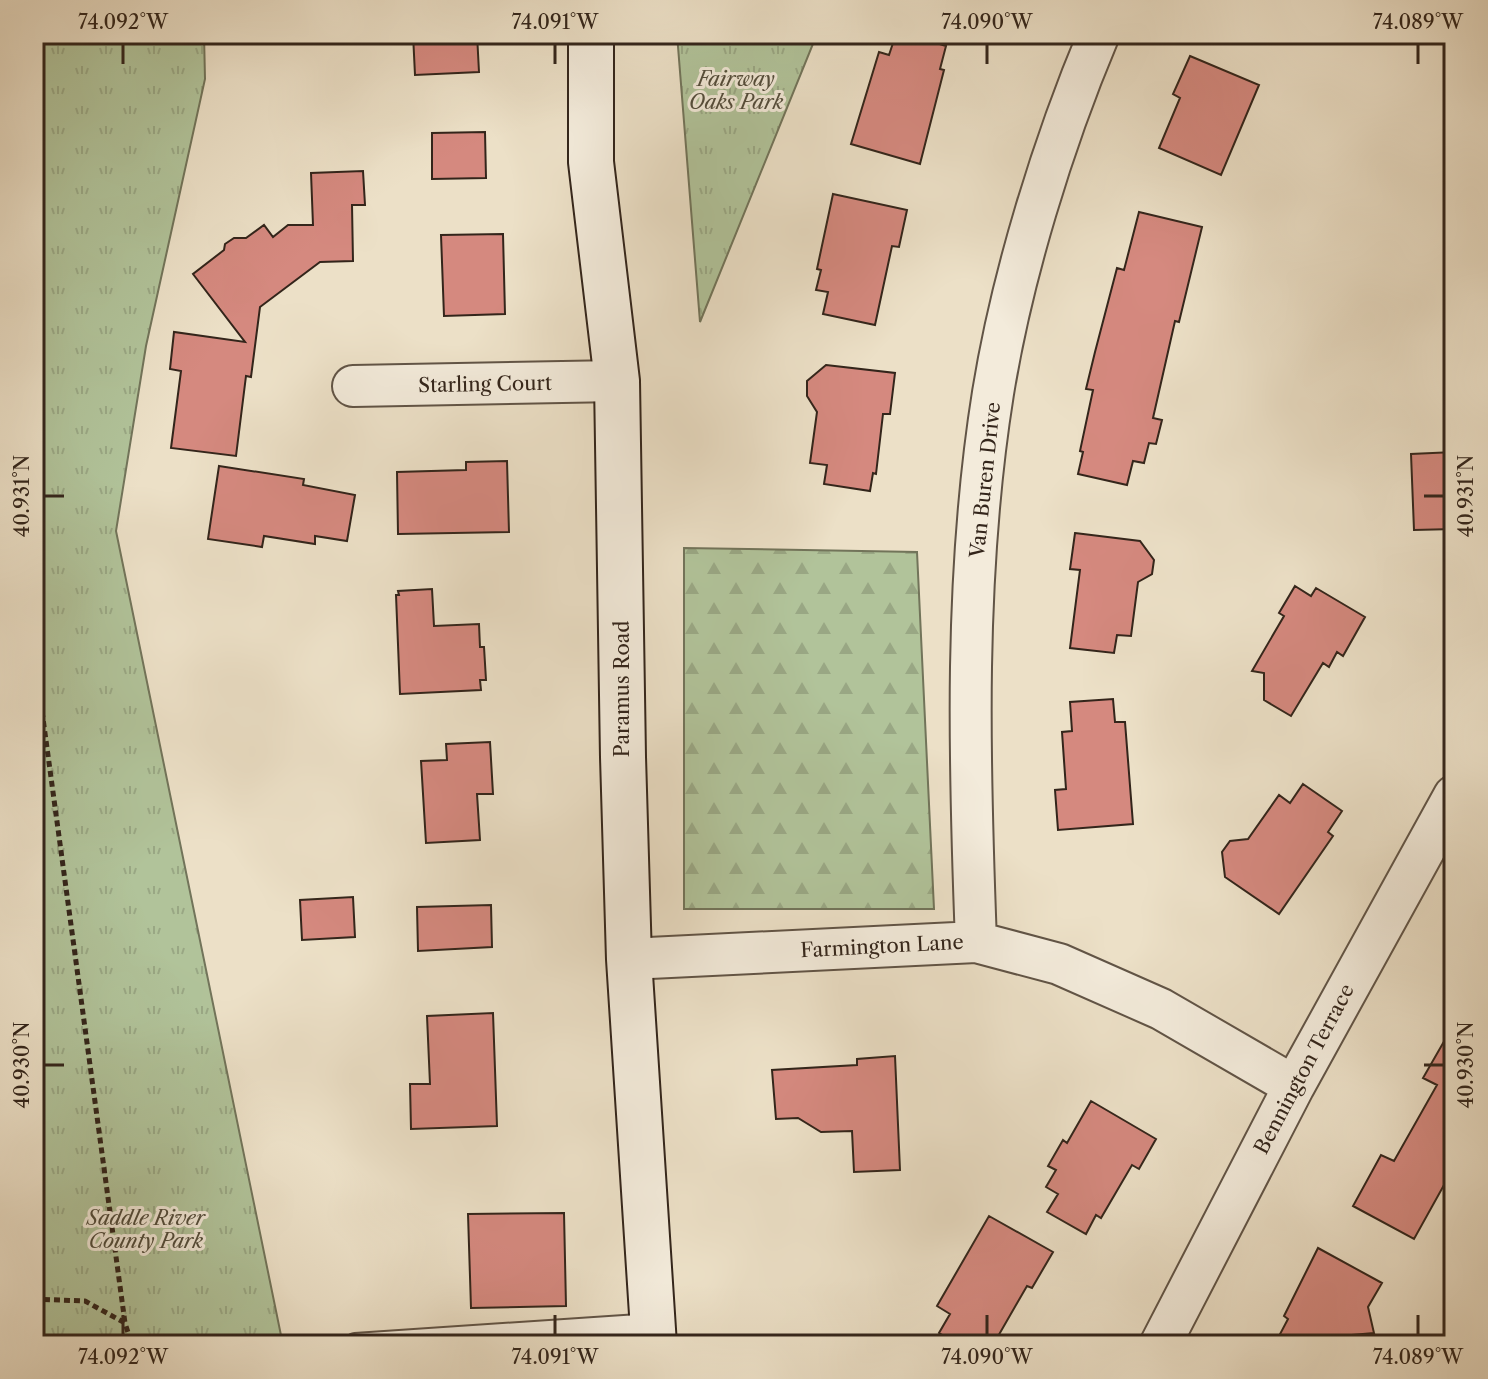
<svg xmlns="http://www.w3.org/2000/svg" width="1488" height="1379" font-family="'Libre Caslon Text',serif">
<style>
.forest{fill:url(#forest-firs);stroke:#72745a;stroke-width:2}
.park{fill:url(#park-tufts);stroke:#72745a;stroke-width:2}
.building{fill:#d5897f;stroke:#33251b;stroke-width:2}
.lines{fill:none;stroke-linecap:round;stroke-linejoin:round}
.service-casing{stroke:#615446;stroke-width:24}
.minor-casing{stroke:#615446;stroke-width:44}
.secondary-casing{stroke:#33251b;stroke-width:48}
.path{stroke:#33251b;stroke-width:5;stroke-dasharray:6 4;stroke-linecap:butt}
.service{stroke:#f3ebdb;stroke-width:20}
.minor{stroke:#f3ebdb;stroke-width:40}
.secondary{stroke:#f3ebdb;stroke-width:44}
.ticks{fill:none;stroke:#33251b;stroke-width:3}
.labels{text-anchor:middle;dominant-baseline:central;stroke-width:6;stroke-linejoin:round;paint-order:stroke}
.park-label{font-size:20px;font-style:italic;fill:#524c3b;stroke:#f3ebdb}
.street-label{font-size:20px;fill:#33251b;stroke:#f3ebdb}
.neatline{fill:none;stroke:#33251b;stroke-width:3}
.ticks-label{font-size:20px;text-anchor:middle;fill:#33251b}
</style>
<defs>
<pattern id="forest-firs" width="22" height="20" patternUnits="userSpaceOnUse" patternTransform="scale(2)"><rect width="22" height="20" fill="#b1c39a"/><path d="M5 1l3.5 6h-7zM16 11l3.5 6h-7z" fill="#99a784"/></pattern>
<pattern id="park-tufts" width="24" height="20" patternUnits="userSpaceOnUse" patternTransform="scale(2)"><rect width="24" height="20" fill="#b1c39a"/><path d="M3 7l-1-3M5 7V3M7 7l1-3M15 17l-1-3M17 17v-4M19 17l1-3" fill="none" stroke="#99a784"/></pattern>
</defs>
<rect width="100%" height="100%" fill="#ece0c7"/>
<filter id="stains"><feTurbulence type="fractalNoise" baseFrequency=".0025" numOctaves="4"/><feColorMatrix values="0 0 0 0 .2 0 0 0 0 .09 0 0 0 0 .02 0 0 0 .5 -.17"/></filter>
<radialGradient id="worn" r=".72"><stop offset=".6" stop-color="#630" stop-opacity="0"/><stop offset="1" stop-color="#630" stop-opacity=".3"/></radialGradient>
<path class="forest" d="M684 548 917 552 934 909H684Z"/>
<path class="park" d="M34 34H204L205 79 146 346 116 531 283 1345H34Z
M677 34H817L700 322Z"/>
<path class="building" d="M413 34H477L479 72 415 75Z
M896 34H907L946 46 940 69 944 70 920 164 851 144 879 52 889 55Z
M1190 56 1259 85 1221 175 1159 148 1180 98 1173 94Z
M485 132 486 178 432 179V133Z
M363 171 365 205H352L353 261 320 262 260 307 251 377 246 376 236 456 171 448 181 371 170 369 174 332 245 342 193 274 224 250 225 244 234 238H246L264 225 273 237 288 225H313L311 173Z
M833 194 907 210 899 247 892 246 875 325 823 314 828 292 816 290 821 270 817 269Z
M1139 212 1202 227 1179 322 1175 321 1153 418 1162 420 1156 444 1149 443 1144 463 1133 461 1127 485 1078 474 1083 452 1080 451 1093 390 1086 389 1095 352 1117 268 1124 270Z
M503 234 505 314 444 316 441 235Z
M826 365 895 373 890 414H883L876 474 873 473 870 491 824 484 827 465 810 463 817 412 807 396V381Z
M1454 452V529L1414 530 1411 454Z
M507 461 509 532 398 534 397 472 466 470V462Z
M219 466 304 479 303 485 355 495 347 541 315 536V544L264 536 262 547 208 539Z
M1075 533 1140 541 1154 560 1152 574 1138 582 1131 636 1117 635 1114 653 1070 648 1080 570 1070 569Z
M1295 586 1311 596 1316 588 1365 617 1343 656 1337 652 1329 667 1323 663 1291 716 1264 700V673L1252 671 1284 616 1279 613Z
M432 589 434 626 479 624 480 647H484L486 680H480L481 690 400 694 396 595H399L398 591Z
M1113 699 1115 722H1125L1133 824 1058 830 1055 790 1066 789 1062 732 1072 731 1070 702Z
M490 742 493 794H477L480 840 426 843 421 761 447 760 446 744Z
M1303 784 1342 811 1328 832 1333 836 1279 914 1225 877 1222 852 1230 841 1248 839 1279 795 1290 803Z
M353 897 355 937 302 940 300 900Z
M491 905 492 947 418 951 417 907Z
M493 1013 497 1126 411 1129 410 1084H430L427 1016Z
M1454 1024V1167L1414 1239 1353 1206 1381 1155 1394 1161 1437 1085 1423 1078Z
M895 1056 900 1170 854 1172 852 1131 821 1132 798 1118 776 1119 772 1070 857 1065V1059Z
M1091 1101 1156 1139 1139 1169 1132 1165 1101 1218 1096 1215 1086 1234 1047 1212 1058 1194 1046 1187 1056 1170 1048 1166 1063 1140 1067 1143Z
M564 1213 566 1306 471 1308 468 1214Z
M989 1216 1053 1252 1032 1288 1027 1286 993 1345H960L939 1333 950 1314 937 1306Z
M1318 1248 1382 1283 1368 1307 1374 1333 1352 1335 1346 1345H1295L1279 1336 1288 1319 1284 1316Z"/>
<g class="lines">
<defs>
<path id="service" d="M355 1344 654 1324"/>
<path id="minor" d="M353 386 617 381
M976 942C969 759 964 574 993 393 1012 276 1053 143 1099 34
M629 959 976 942 1059 964 1161 1009 1294 1086
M1160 1345 1294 1086 1454 796"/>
<path id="secondary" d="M591 34V162L617 381 623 757 629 959 654 1345"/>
</defs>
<use href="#service" class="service-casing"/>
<use href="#minor" class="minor-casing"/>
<use href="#secondary" class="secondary-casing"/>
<path class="path" d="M34 652 125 1323
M34 1299 85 1301 125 1323 132 1345"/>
<use href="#service" class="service"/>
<use href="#minor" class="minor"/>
<use href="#secondary" class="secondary"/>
</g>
<path class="ticks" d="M123 44V64M555 44V64M987 44V64M1418 44V64M44 496H64M1424 496H1444M44 1065H64M1424 1065H1444M123 1315V1335M555 1315V1335M987 1315V1335M1418 1315V1335"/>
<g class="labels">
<g class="park-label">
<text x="736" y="79">Fairway<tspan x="736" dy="23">Oaks Park</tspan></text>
<text x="146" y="1218">Saddle River<tspan x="146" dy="23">County Park</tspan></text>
</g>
<g class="street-label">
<text transform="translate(485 384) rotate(-1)">Starling Court</text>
<text transform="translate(985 480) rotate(-84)">Van Buren Drive</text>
<text transform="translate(622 689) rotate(-90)">Paramus Road</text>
<text transform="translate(882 946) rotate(-3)">Farmington Lane</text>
<text transform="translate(1304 1069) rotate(-62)">Bennington Terrace</text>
</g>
</g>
<rect width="1488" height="1379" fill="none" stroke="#ece0c7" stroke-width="88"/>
<rect x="44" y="44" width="1400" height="1291" class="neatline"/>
<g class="ticks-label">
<text x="123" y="29">74.092°W</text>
<text x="555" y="29">74.091°W</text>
<text x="987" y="29">74.090°W</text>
<text x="1418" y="29">74.089°W</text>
<text transform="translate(22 496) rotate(-90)" y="7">40.931°N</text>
<text transform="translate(1466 496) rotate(-90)" y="7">40.931°N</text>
<text transform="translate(22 1065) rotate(-90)" y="7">40.930°N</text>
<text transform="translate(1466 1065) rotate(-90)" y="7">40.930°N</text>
<text x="123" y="1364">74.092°W</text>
<text x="555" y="1364">74.091°W</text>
<text x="987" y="1364">74.090°W</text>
<text x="1418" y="1364">74.089°W</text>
</g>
<rect width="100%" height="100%" filter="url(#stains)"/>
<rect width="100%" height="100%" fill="url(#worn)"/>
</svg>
